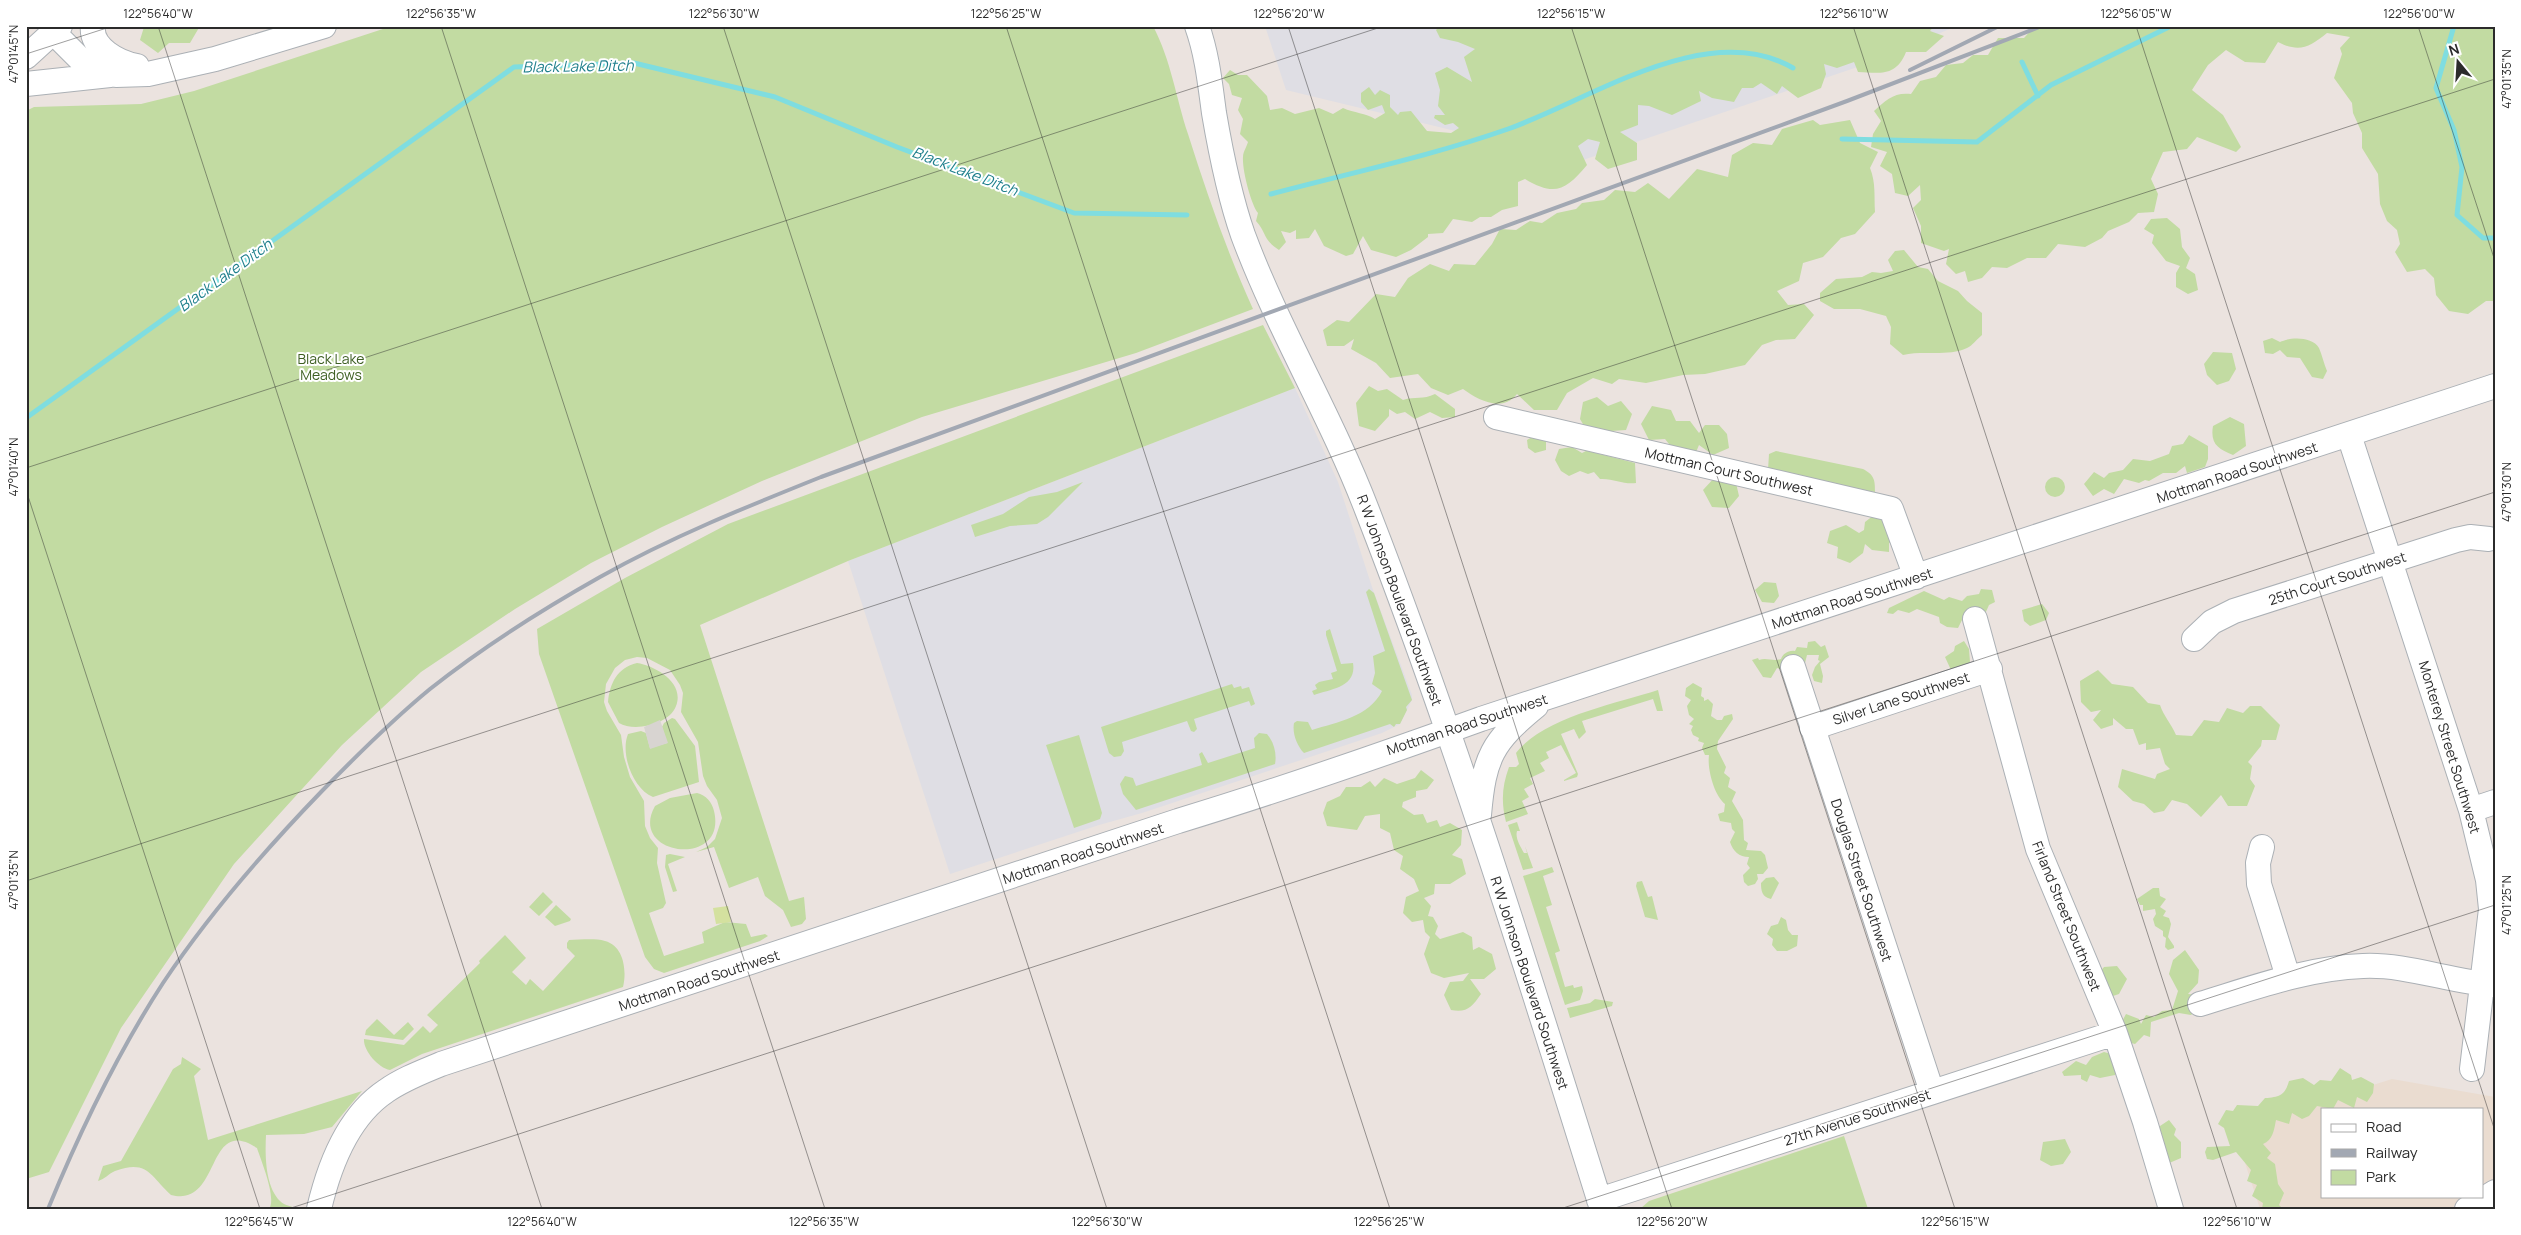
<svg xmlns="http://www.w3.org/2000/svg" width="2521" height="1235" font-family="Manrope,sans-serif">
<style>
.industrial{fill:#dfdee4}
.education{fill:#eadcd0;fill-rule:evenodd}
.green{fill:#c2dba2}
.pitch{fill:#d4e19f}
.plaza{fill:#d8d4d1}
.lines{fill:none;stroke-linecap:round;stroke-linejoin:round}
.stream{stroke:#7fdde0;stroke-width:5}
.minor-casing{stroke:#abb0b5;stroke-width:26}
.minor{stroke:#fff;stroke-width:24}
.rail{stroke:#a2a8b3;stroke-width:4}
.ticks{fill:none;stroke:#2b2b2b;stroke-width:1;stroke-opacity:0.45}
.labels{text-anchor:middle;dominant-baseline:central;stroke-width:4;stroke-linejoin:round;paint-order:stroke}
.park-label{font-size:14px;fill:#3e5f23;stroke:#fff}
.street-label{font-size:14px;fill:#2b2b2b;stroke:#fff}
.water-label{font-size:15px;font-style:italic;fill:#1e7f8c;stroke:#fff}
.neatline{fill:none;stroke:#2b2b2b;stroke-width:2}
.ticks-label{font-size:12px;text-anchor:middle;fill:#2b2b2b}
</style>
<rect width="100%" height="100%" fill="#ebe3df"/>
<path class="industrial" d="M1265 26H1956L1884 58 1580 161 1286 90Z
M1295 388 1338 482 1373 590 1412 695V700L1400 724 1382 733 1142 813 1099 825 950 874 848 561Z"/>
<path class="education" d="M2392 1079 2495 1097V1209H2260L2234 1129ZM2322 1109H2482V1196H2322Z"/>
<path class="green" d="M135 26H200L190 43H169L158 53 140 40 144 27Z
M392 26H1153C1171 60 1176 98 1188 134 1207 194 1227 252 1253 309L1136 353 922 417 762 481 662 527 591 563 515 609 421 672 342 745 234 864 121 1028 49 1172 26 1179V111L34 107 141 104 194 91Z
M1440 26H1934L1930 31 1944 36 1926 52H1906C1896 77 1880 73 1858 72L1854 62 1837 68 1824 64 1826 74 1821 88 1798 98 1782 86 1777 94 1761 83 1753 88H1742L1734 102 1712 98 1699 91 1701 101 1672 115 1649 106 1638 105V125L1620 132 1637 143V160L1608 169 1595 159 1600 142 1588 139 1578 146 1587 165C1566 190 1555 197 1525 179L1518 182V206L1502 210 1491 217H1480L1472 222 1453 219 1443 233 1428 234V237L1411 250 1396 257 1371 250 1363 236 1353 254 1346 256 1324 246 1315 229 1309 238 1296 239V230L1290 233 1281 231 1286 242 1279 250C1262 239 1267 233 1256 221L1258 213C1251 204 1242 170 1243 157 1243 152 1247 146 1248 142L1240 134 1243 119 1238 110 1242 98 1232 95 1229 84 1223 78 1230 70 1238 75H1247L1267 96 1270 110 1282 108 1295 114 1319 108 1333 114 1343 108C1354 113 1366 113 1375 119L1385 113 1382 105 1368 110 1361 102V93L1369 87 1375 95 1380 90 1390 95V107L1398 115 1400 112 1411 111 1427 131 1451 133 1459 128 1453 123 1445 125 1434 118 1435 115H1445L1438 106 1440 90 1435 73 1447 67 1472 82 1464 57 1475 49 1458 42 1440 38 1436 30Z
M2035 26 2048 29 2049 26H2495V301H2486L2468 314 2449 311 2436 295 2434 278 2425 269 2407 272 2395 252 2400 244 2397 230 2387 221 2380 204 2378 174 2362 148V133L2353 113 2352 103 2334 78 2342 54 2340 48 2350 37 2327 33C2310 47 2299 53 2278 42L2265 63 2245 62 2226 50 2208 65 2192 90 2223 115 2241 147 2236 152 2197 137 2187 149 2163 152 2151 179 2158 194 2154 212 2138 213 2129 222 2108 231 2102 238 2085 247 2058 244 2046 258H2027L2007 268 1992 267 1982 278 1968 282 1965 271 1956 274 1946 264 1949 249 1944 251 1921 243V226L1913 208 1921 200 1920 185 1908 196 1895 193 1892 174 1880 166 1887 152 1871 147 1873 134 1881 121 1874 111C1886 100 1894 92 1911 94L1920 81 1936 77 1946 65 1963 63 1973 55H1988L1998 38H2024Z
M1813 120 1820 125 1850 120 1860 143 1878 152 1870 168C1876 183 1874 196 1875 212L1855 234 1841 238 1823 257 1803 263 1799 281 1777 291 1788 305 1804 304 1814 315 1795 339 1776 340 1762 345 1745 365 1705 374 1683 375 1646 383 1619 379 1612 384 1593 378 1567 393 1557 410H1534L1517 394C1502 413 1478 400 1463 389L1448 395 1431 388 1418 374 1390 378 1376 363 1351 349 1354 339 1344 346H1327L1323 330 1337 320 1349 322 1376 294 1395 297 1408 278 1430 264 1449 271 1454 264 1475 265 1492 244 1500 229 1516 230 1530 221 1542 223 1557 213 1576 209 1582 203 1604 200 1615 190 1635 192 1648 183 1669 199 1697 169 1728 177 1732 155 1753 143 1772 145 1782 129Z
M2167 218 2180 229 2182 247 2190 258 2186 268 2195 274 2198 290 2188 294 2176 287V273L2180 266 2166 261 2152 243 2154 235 2144 229 2151 219Z
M1904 250 1918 267 1928 269 1938 281 1958 291 1967 301 1982 313V335C1977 339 1972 346 1967 348 1948 357 1923 350 1903 355L1890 344 1891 327 1886 316 1860 309H1834L1820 301V293L1836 279 1862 277 1872 272 1881 273 1893 271 1888 260 1895 251Z
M1263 325 1295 388 848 561 700 625 789 901 804 897 806 919 802 924 791 927 783 910 765 896 758 877 729 888 714 847 696 852 707 847 715 839 722 818 717 800 707 786 703 776 698 742 681 712 683 693 680 685 670 670 647 658 637 657 625 660 615 668 606 684 604 702 607 711 621 735 624 757 630 777 644 801 645 826 650 838 658 848 657 863 666 903 663 908 649 913 664 956 704 943 702 932 725 922 746 924 751 937 765 934 768 936 760 941 664 973 654 969 645 957 539 654 537 629 625 578 728 524Z
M2272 338 2280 342C2290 337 2312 336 2319 348 2322 355 2324 364 2327 371L2323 379 2312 377 2300 358 2287 357 2280 350 2273 354 2265 353 2263 341Z
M2213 352 2232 353 2236 369 2229 381 2217 385 2207 375 2204 364Z
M1369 386 1378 391 1387 389 1403 400C1415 396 1423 400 1435 394L1455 409V417L1442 418 1430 412 1415 419 1405 412 1397 414 1389 409V416L1375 431 1359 426 1356 403Z
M1597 397 1608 406 1621 401 1632 414 1626 430 1611 431 1601 437 1587 431 1580 419 1583 402Z
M1652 406 1671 410 1676 421H1690L1699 433 1705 425H1719L1727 434 1729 448 1713 455 1699 445 1694 457 1677 454 1665 439 1649 440 1641 424Z
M2230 417 2244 424 2246 446 2233 455C2218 449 2210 444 2213 426Z
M1537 434 1546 440V450L1535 453 1528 448 1527 440Z
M2189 435 2208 446V459L2205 467 2187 473 2185 466 2176 473H2163L2149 481 2145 480 2139 483 2124 479 2114 494 2104 489 2093 496 2084 484 2094 472 2104 478 2109 473 2123 470 2133 459 2150 461 2169 454 2172 446 2183 444Z
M1572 447 1582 453 1590 449 1592 452 1635 463 1636 483C1624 485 1613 478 1600 479L1594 472 1588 474 1580 471 1569 476 1561 471 1555 460 1559 449Z
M1776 451 1863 469C1874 475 1875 479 1875 492L1838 486 1768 470 1769 454Z
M2045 487a10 10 0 1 1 20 0a10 10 0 1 1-20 0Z
M1715 477 1736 483 1739 496 1729 508 1712 507 1703 490Z
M1083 482 1048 517 1037 524 1010 526 975 537 971 525 1003 514 1029 497 1057 492Z
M1878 512 1898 540 1889 543V552L1872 550 1865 544 1863 553 1850 563 1837 558 1838 547 1827 543 1830 531 1846 525 1859 533 1864 530 1865 522Z
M1764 582 1776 583 1779 596 1774 603 1762 602 1755 590Z
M1369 589 1374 593 1412 700 1406 707 1407 710 1400 724H1396L1394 727 1390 724 1304 753C1297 746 1292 733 1294 723L1297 721 1308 722 1312 730C1337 722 1369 717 1382 691L1372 684 1375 673 1373 656 1385 651 1366 592Z
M1981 589 1992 590 1995 602 1989 605 1985 614 1970 620 1963 618 1958 628 1947 627 1940 623 1939 617 1917 609 1909 613 1898 610 1893 614 1887 613 1889 608 1924 591 1944 600 1949 597 1962 601 1967 596 1979 594Z
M2042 604 2049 613 2046 620 2030 626 2024 621 2022 610Z
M1330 629 1341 664 1353 663C1357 687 1331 689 1314 695L1312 691 1317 689 1315 685 1319 682 1333 679 1331 673 1337 671 1326 635V631Z
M1815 641 1821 647 1825 645 1829 657 1820 664 1823 676 1822 683 1814 681 1812 675 1815 667 1820 661 1818 660 1819 655H1807L1805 663 1783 670 1777 668 1771 678 1763 677 1752 660 1758 658 1759 660C1767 657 1773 662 1781 659 1783 654 1788 650 1795 651L1797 647 1807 648 1808 642Z
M1964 641 1969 649 1970 662 1959 669 1951 670 1945 657 1954 651 1955 646Z
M637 663C656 666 685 683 676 706 669 725 634 732 619 723L608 702C610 683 617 668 637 663Z
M2098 670 2112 684 2133 687 2148 703 2160 705C2164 717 2171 723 2176 735L2192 736 2204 720 2219 722 2227 708 2243 713 2250 706H2261L2280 725 2276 740H2262L2261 746 2248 762 2252 766 2250 779 2255 786 2247 806H2228L2221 795 2201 817 2187 804 2172 800 2164 811 2154 813 2144 804 2133 801 2118 787 2122 769 2155 779 2157 774 2170 769 2165 764 2160 748 2146 750V743L2139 745 2133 729H2126L2113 718V725L2101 729 2093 720 2101 710 2091 712 2081 702 2080 681Z
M1693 683 1702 688 1701 696 1704 698V701L1708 699 1713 704 1711 716 1717 720H1722L1724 716 1732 714 1733 719 1718 741 1717 749 1726 767 1724 773 1730 778 1728 787 1736 792 1732 801 1743 820 1744 840 1748 843 1746 850 1761 851 1765 855 1768 868 1763 874H1757L1758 879 1755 884 1748 886 1744 882 1743 875 1750 868 1747 864 1749 857C1739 857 1733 851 1730 842L1735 832 1732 829 1731 823 1720 821 1718 814 1724 812 1725 804C1714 795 1707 769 1709 755H1705L1702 748 1704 743 1698 741 1699 738 1693 735 1691 730 1693 726 1689 724 1694 719 1689 715 1687 706 1691 700 1685 696 1686 688Z
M1232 684 1234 688 1241 686 1242 689 1249 687 1255 704 1251 706 1249 701 1194 719 1197 729 1194 732 1191 731 1187 721 1122 742 1124 751 1121 756 1114 757 1109 753 1101 727Z
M1658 690 1663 711H1657L1653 699 1582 721 1586 732 1579 739 1574 729 1561 734 1578 774 1577 777 1564 781V780L1576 773 1561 745 1546 752 1549 758 1540 763 1545 771 1530 778 1533 784 1524 789 1529 797 1522 801 1528 814 1506 822C1501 802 1502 786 1509 767H1516L1519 764 1516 753C1544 717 1615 704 1658 690Z
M672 718 675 719 695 746 699 782 653 797C633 789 620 754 628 734L641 731 646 733 650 748 667 743 662 727 664 723Z
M1259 733 1267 734C1274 742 1277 754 1275 764L1136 810 1123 794 1120 784 1125 776 1133 778 1136 786 1202 765 1199 754 1202 752 1208 763 1255 748 1254 738Z
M1079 735 1102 813 1100 819 1074 828 1046 745Z
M1421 770 1434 780 1427 789 1416 791V797L1403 802 1402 807 1414 815 1423 814 1427 823 1437 820 1440 827 1450 823 1462 830 1461 845 1452 855 1462 859 1466 874 1450 884H1435L1434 894 1424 898 1431 906 1428 916 1433 917 1438 926 1435 934 1440 939 1463 932 1472 937 1473 950 1479 947 1492 954 1496 969 1484 979H1470L1481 994C1472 1007 1467 1013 1451 1010L1444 995 1450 982 1463 981 1469 973 1444 978 1431 973 1424 954 1430 937 1425 932 1423 920 1412 922 1403 913 1406 897 1419 891 1414 879 1400 869 1403 856 1394 850 1390 833 1380 828V814L1365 816 1357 830 1327 826 1323 813 1327 802 1340 796 1346 787H1361L1370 781 1375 787 1384 778 1397 784 1415 778Z
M697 793C706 795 712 802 714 811 728 869 627 856 655 806L670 798Z
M1517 822 1520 831H1517C1515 838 1520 846 1524 853H1527L1525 846 1533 868 1523 870 1508 825Z
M670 854 685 857 668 864 677 891 673 892 665 867 666 855Z
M1552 867 1554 872 1543 876 1552 905 1546 907 1560 951 1555 953 1565 987 1573 985 1574 988 1582 986 1583 991 1580 1000 1565 1005 1523 876Z
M1774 877 1779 883 1771 899C1762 897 1761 891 1761 883L1766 878Z
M1642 881 1648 897 1652 896 1658 920 1645 917 1636 886 1637 882Z
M2153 888H2159L2160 896 2166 899 2160 907 2166 911 2163 916 2169 918 2171 924 2168 937 2174 946V948L2168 950 2165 947 2166 938 2163 936V931L2155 926 2153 919 2156 914 2155 909 2143 911V905H2140L2137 899Z
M543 892 553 902 539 916 529 907Z
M556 905 571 919 570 921 555 926 545 917Z
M1781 917 1786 920 1788 930 1792 935H1798L1797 946 1787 951H1777L1772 945 1773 939 1767 934 1771 926 1778 924Z
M505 935 526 958 512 972 526 985 530 979 543 991 575 956 567 948V943L569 940C580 940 594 938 605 941 624 946 627 971 623 987L422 1054 390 1070C378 1068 363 1050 364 1039L404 1045 423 1026 430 1033 438 1025 427 1015 480 963 479 961Z
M2185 950 2199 970 2198 983 2188 994 2199 995 2202 1005 2191 1015 2179 1013 2151 1022 2150 1037 2144 1035 2135 1044 2124 1041 2118 1029 2126 1014 2139 1019 2141 1024 2146 1015 2154 1017 2162 1011 2172 1010 2178 991 2169 974 2173 960Z
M2117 966 2127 979 2119 994 2110 997 2098 974 2104 967Z
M1595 999 1613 1002 1612 1006 1570 1018 1567 1008 1590 1003Z
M377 1019 394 1035 408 1022 414 1029 403 1040 365 1035 366 1030Z
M2104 1052 2115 1055 2119 1065 2115 1075 2100 1078 2090 1075 2087 1082 2081 1079V1075L2064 1076 2062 1072 2076 1061 2086 1065 2092 1057Z
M182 1057 201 1069 194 1076 208 1140 362 1091 332 1127 304 1134 266 1135C265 1155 265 1186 280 1201 285 1206 292 1206 298 1209H269C277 1198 261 1161 257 1148 205 1114 222 1208 171 1195 150 1176 148 1159 115 1171 108 1174 105 1179 98 1181L103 1166 121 1161 173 1069 181 1064Z
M2340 1068 2351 1075 2352 1080 2361 1077 2374 1084 2373 1093 2367 1102 2357 1097 2354 1108 2338 1100 2333 1109 2317 1106 2309 1116 2302 1119 2292 1113 2289 1124 2276 1120C2274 1130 2273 1140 2263 1144L2271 1153 2267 1158 2275 1164 2278 1184 2284 1193 2279 1205 2283 1209H2262L2263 1203 2252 1196 2257 1185 2247 1181 2251 1170 2236 1152 2213 1160 2207 1159 2205 1152 2207 1147 2230 1146 2224 1128 2218 1124 2226 1110 2233 1111 2237 1105 2258 1106 2265 1098C2280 1097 2285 1095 2289 1081L2303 1078 2314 1085 2320 1080 2331 1081Z
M2169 1120 2176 1129 2174 1135 2181 1142V1158L2167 1164 2154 1130Z
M1844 1136 1868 1209H1640L1649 1201Z
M2065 1139 2071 1152 2063 1164 2051 1166 2040 1160 2043 1142Z"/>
<path class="pitch" d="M728 906 731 922 716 924 713 908Z"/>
<path class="plaza" d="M660 720 668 743 650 749 644 727Z"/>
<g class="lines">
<path class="stream" d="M2454 26 2436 88 2454 130 2462 167 2457 215 2483 238H2495
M2022 62 2038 96
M1842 139 1977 142 2051 85 2171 26
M1271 194C1350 173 1431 156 1508 129 1590 100 1707 18 1793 68
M26 418 514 67 634 63 775 97 897 147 1074 213 1187 215"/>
<defs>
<path id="minor" d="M93 26C90 48 119 63 137 66
M1197 26C1207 54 1210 83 1214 113 1221 154 1229 195 1243 235 1278 329 1331 416 1367 510 1456 739 1529 975 1602 1209
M54 33 84 63 116 75 148 74 215 59 324 26
M26 57 60 26
M26 84 110 75
M1496 417 1891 509 1916 577
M2349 435 2471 810 2488 880 2491 909 2472 1069
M1975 619 2038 849 2115 1033 2145 1122 2171 1209
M2194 639 2212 622 2234 611 2456 540 2470 537 2489 539
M1793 667 1932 1092
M1812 728 1990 669
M2471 810 2495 802
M1479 815C1484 757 1492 742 1536 706
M2262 847 2258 863 2259 884 2288 977
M2200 1004C2253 988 2307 968 2363 966 2407 964 2451 982 2495 985
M1599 1200 2115 1033
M319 1209C329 1166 347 1117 386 1091 403 1079 422 1072 441 1064L1178 821C1280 790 1381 755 1481 719L2495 386
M2467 1209 2495 1192"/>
</defs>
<use href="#minor" class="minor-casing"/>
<use href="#minor" class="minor"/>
<path class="rail" d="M1910 70 1999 26
M48 1209C80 1131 117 1054 163 983 209 914 264 851 321 792 356 756 391 721 430 689 479 650 545 608 600 577 671 537 746 507 821 477L1847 101 2042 26"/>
</g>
<path class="ticks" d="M158 26 542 1209M441 26 825 1209M723 26 1107 1209M1006 26 1390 1209M1288 26 1672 1209M1571 26 1955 1209M1853 26 2237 1209M2136 26 2495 1131M2418 26 2495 261M26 54 113 26M26 468 1384 26M26 490 260 1209M26 881 2495 79M288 1209 2495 492M1560 1209 2495 905"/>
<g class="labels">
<g class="park-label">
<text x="331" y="358">Black Lake<tspan x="331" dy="16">Meadows</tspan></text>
</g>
<g class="street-label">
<text transform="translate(1729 471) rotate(13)">Mottman Court Southwest</text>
<text transform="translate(2237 472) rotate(-18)">Mottman Road Southwest</text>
<text transform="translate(2337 578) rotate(-18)">25th Court Southwest</text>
<text transform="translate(1852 598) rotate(-18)">Mottman Road Southwest</text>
<text transform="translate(1400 600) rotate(70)">R W Johnson Boulevard Southwest</text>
<text transform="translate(1901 698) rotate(-18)">Silver Lane Southwest</text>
<text transform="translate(1467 724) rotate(-18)">Mottman Road Southwest</text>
<text transform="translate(2450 747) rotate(73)">Monterey Street Southwest</text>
<text transform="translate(1083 853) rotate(-18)">Mottman Road Southwest</text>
<text transform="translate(1862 880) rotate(72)">Douglas Street Southwest</text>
<text transform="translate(2067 916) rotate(68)">Firland Street Southwest</text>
<text transform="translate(699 980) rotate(-18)">Mottman Road Southwest</text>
<text transform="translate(1530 983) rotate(72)">R W Johnson Boulevard Southwest</text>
<text transform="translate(1857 1117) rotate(-18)">27th Avenue Southwest</text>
</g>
<g class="water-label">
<text transform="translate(578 66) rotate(-1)">Black Lake Ditch</text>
<text transform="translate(965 171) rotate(21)">Black Lake Ditch</text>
<text transform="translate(225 275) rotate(-36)">Black Lake Ditch</text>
</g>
</g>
<rect width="2521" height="1235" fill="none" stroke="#ffffff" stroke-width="55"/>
<rect x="2321" y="1108" width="162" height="90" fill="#ffffff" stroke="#aaaaaa"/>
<rect x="2331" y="1124" width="25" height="8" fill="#ffffff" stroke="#aaaaaa"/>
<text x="2366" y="1132" font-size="15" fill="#2b2b2b">Road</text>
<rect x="2331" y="1149" width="25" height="8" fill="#a2a8b3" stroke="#aaaaaa"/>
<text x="2366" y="1158" font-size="15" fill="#2b2b2b">Railway</text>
<rect x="2331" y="1170" width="25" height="15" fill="#c2dba2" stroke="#aaaaaa"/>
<text x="2366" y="1182" font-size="15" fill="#2b2b2b">Park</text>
<g transform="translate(2458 62) rotate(342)" stroke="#ffffff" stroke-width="4" paint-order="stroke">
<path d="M0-4L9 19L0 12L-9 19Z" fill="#2b2b2b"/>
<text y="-8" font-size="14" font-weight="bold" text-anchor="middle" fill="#2b2b2b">N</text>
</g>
<rect x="28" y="28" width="2466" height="1180" class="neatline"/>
<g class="ticks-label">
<text x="158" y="18">122°56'40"W</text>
<text x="441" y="18">122°56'35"W</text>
<text x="724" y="18">122°56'30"W</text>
<text x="1006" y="18">122°56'25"W</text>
<text x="1289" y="18">122°56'20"W</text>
<text x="1571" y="18">122°56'15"W</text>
<text x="1854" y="18">122°56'10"W</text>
<text x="2136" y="18">122°56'05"W</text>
<text x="2419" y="18">122°56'00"W</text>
<text transform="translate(14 54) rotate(-90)" y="4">47°01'45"N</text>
<text transform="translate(2507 79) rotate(-90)" y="4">47°01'35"N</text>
<text transform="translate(14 467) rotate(-90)" y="4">47°01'40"N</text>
<text transform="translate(2507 492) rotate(-90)" y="4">47°01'30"N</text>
<text transform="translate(14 880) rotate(-90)" y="4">47°01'35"N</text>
<text transform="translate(2507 905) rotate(-90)" y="4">47°01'25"N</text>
<text x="259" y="1226">122°56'45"W</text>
<text x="542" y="1226">122°56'40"W</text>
<text x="824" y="1226">122°56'35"W</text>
<text x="1107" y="1226">122°56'30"W</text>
<text x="1389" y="1226">122°56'25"W</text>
<text x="1672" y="1226">122°56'20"W</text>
<text x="1955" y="1226">122°56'15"W</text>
<text x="2237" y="1226">122°56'10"W</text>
</g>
</svg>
